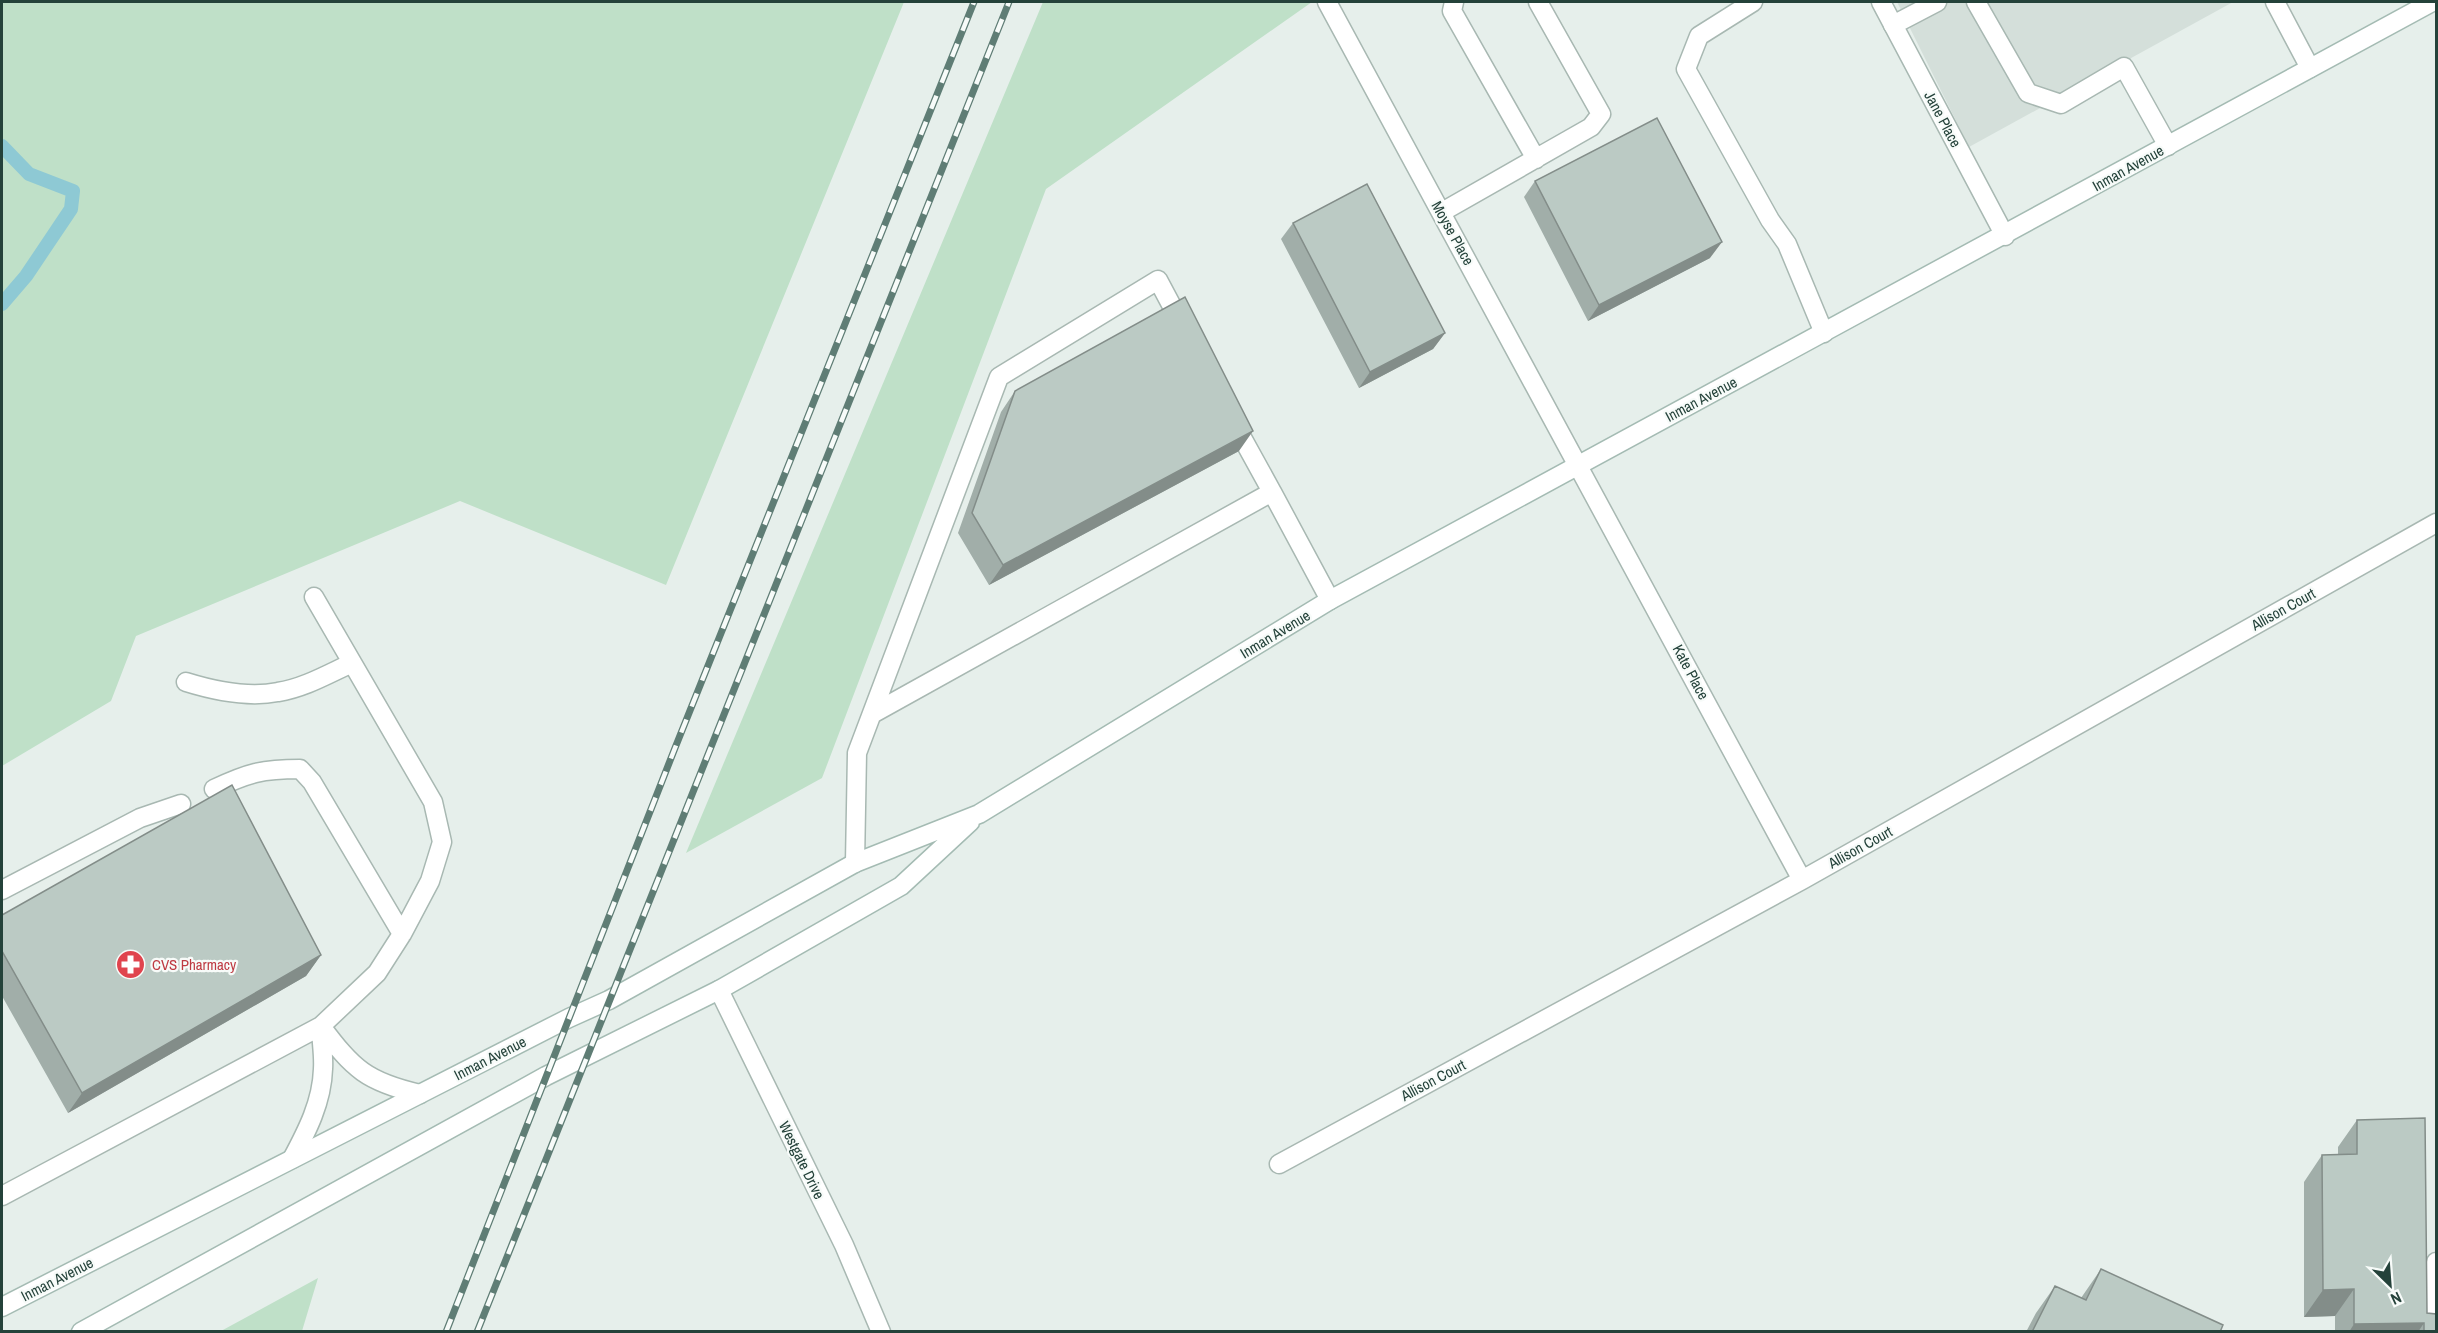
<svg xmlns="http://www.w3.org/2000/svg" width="2438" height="1333" font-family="'Archivo Narrow',sans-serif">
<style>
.built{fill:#d4dfda}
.green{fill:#bfe0c8}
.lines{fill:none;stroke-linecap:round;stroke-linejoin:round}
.stream{stroke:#8ec9d4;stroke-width:14}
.lane-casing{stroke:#a8b8b2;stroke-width:21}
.street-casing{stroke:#a8b8b2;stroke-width:21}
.secondary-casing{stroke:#a4bbb3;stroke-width:21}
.lane{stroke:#fff;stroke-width:18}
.street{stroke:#fff;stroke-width:18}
.secondary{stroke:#fff;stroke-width:18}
.rail-casing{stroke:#5f7d75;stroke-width:7}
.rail{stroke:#f7fbf9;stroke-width:4.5;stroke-dasharray:14;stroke-linecap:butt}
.wall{fill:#a1aea9}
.shaded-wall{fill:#838d89}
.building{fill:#bbcac4;stroke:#838d89;stroke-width:1.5}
.labels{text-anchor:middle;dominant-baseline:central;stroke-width:4.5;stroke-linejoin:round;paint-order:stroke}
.street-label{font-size:15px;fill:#24423a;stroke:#f7fbf9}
.health-label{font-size:15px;fill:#be3a42;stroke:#f7fbf9;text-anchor:start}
</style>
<rect width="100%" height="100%" fill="#e6efeb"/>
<path class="built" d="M1897 2H2233L1969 147Z"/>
<path class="green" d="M2 2H904L666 585 460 501 136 636 111 701 2 766Z
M1043 2H1312L1046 189 822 778 686 853Z
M318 1278 302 1331H221Z"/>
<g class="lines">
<path class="stream" d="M2 146 29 174 73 191 71 209 26 276 2 304"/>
<defs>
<path id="lane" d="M1454 2 1452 11 1536 159
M1753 2 1699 36 1686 69 1770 220 1787 244 1824 333
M1976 2 2028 93 2061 104 2124 67 2168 146
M2275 2 2310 68
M1893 25 1937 2
M1442 212 1591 127 1601 114 1538 2
M1234 423 1272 492
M186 682C215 691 248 698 278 692 304 688 328 674 352 663
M874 713 1272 492 1330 600
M214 789C248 773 262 769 300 769L312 782 402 934
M855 863 857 753 999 377 1158 280 1183 327
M2 890 140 818 181 804
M321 1026C353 1069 367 1082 420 1094
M292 1159C307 1131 322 1102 323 1069 324 1055 321 1040 321 1026
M2 1196 321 1026 377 973 402 934 430 881 442 842 433 802 314 597"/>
<path id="street" d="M1327 2 1802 880
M1881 2 2005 236
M719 990 844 1245 881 1332
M1279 1164 1802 880 2436 523
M2436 1262 2434 1316 2436 1317"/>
<path id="secondary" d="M2 1307 569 1018 609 1000 855 863 979 814 1330 600 2432 2
M81 1332 546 1076 719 990 901 886 970 822"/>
</defs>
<use href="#lane" class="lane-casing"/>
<use href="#street" class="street-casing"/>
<use href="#secondary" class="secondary-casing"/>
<use href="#lane" class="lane"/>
<use href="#street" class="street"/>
<use href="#secondary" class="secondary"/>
<defs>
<path id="rail" d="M446 1332 675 748 974 2
M477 1332 1009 2"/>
</defs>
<use href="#rail" class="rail-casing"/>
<use href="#rail" class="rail"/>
</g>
<path class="wall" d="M1535 181 1710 258 1588 321 1524 197Z
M1293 223 1445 333 1433 349 1359 388 1281 239Z
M1015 391 1239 451 989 585 958 533 1001 412Z
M2 915 321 955 306 976 68 1113 2 996Z
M2357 1120 2427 1313 2436 1332H2335V1316L2304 1317V1182L2322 1155 2338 1154V1147Z
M2101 1269 2220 1332H2026L2036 1313 2055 1286 2081 1298Z"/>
<path class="shaded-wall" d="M1722 242 1710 258 1588 321 1599 305Z
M1445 333 1433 349 1359 388 1370 372Z
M1253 431 1239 451 989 585 1003 565Z
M321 955 306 976 68 1113 82 1093Z
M2354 1289 2335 1316 2304 1317 2323 1290Z
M2424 1323 2418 1332H2349L2354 1324Z"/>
<path class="building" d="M1657 118 1722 242 1599 305 1535 181Z
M1367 184 1445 333 1370 372 1293 223Z
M1185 297 1253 431 1003 565 972 513 1015 391Z
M232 785 321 955 82 1093 2 951V915Z
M2425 1118 2427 1313 2436 1314V1332H2424V1323L2354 1324V1289L2323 1290 2322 1155 2357 1154V1120Z
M2101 1269 2223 1325 2220 1332H2032L2055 1286 2086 1300Z"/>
<defs>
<symbol id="pharmacy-disc" viewBox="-11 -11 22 22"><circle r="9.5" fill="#e0444e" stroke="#f7fbf9"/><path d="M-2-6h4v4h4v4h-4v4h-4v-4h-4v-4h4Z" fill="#fff"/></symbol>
</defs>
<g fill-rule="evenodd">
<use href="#pharmacy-disc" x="114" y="948" width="33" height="33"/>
</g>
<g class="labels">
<g class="street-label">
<text transform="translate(1943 119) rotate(62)">Jane Place</text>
<text transform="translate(2128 168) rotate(-29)">Inman Avenue</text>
<text transform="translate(1453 233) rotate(61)">Moyse Place</text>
<text transform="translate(1701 399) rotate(-28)">Inman Avenue</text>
<text transform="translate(2283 609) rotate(-29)">Allison Court</text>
<text transform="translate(1275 634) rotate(-31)">Inman Avenue</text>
<text transform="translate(1691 672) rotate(62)">Kate Place</text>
<text transform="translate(1860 847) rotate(-29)">Allison Court</text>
<text transform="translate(490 1058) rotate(-27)">Inman Avenue</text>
<text transform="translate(1433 1080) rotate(-28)">Allison Court</text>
<text transform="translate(802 1160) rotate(64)">Westgate Drive</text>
<text transform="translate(57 1279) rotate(-27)">Inman Avenue</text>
</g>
<g class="health-label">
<text x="152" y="964">CVS Pharmacy</text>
</g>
</g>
<rect width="2438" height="1333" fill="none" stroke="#24423a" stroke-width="6"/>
<g transform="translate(2390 1285) rotate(155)" stroke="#f7fbf9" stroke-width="4.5" paint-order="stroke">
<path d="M0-4.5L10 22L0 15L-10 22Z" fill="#24423a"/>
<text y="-9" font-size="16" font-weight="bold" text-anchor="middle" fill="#24423a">N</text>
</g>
</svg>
